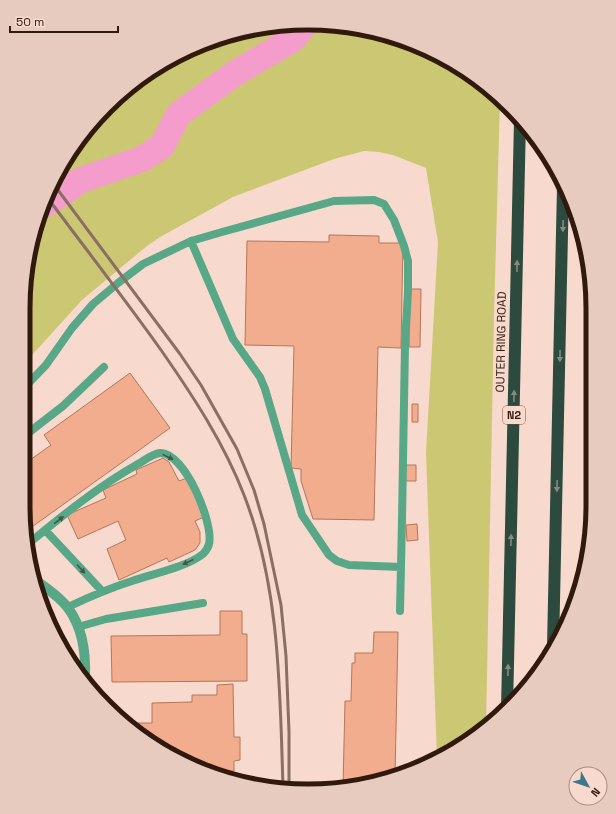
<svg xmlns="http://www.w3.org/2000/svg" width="616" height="814" font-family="'Space Grotesk',sans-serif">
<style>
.green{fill:#ccc772}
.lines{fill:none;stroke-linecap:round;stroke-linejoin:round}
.river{stroke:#f49dcd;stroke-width:26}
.building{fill:#f1ad8e;stroke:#b67658}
.service{stroke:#58a888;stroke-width:8}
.minor{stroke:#58a888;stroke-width:10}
.motorway{stroke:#2c4a3d;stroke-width:12}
.rail{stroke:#8a6f63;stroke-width:3}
.oneway{fill:#878b7e}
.oneway2{fill:#435944}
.labels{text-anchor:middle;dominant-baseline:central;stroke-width:3;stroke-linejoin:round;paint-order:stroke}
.shield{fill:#f7dacd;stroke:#6d5347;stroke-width:1}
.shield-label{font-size:11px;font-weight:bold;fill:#32190d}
.street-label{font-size:12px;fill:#32190d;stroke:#f7dacd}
.rim{fill:none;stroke:#32190d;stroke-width:5}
</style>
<rect width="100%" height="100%" fill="#f7dacd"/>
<path class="green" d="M308 23 363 28 417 45 466 71 500 99 494 316 486 727 467 743 437 758 426 453 438 242 426 168 393 155 379 152 364 151 334 159 233 197 160 237 147 246 82 300 23 365 24 290 33 234 52 182 82 135 149 71 199 45 252 29Z
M591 417V543L587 558Z"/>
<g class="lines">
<path class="river" d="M43 206 81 180 142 159 162 146 179 114 234 74 293 39 306 23"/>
</g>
<path class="building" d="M329 235 379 236V243H403L401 348 378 347 374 520 313 519 301 481V469L291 468 294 346 245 345 247 241 329 242Z
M410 289H421L420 347H409Z
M130 373 170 428 29 529 25 524 23 506V465L51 445 44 435Z
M412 404H418V422H412Z
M163 458 169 462 179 481 187 478 204 517 195 521 200 532V543L195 550 169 562 167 558 119 580 107 549 126 540 118 521 78 539 67 515 106 498 103 490 137 474 136 470Z
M406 465H416V481H405Z
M417 524 418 540 407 541 406 525Z
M220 611H242V634H247V681L112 682 111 636 220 635Z
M374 632H398L395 777 343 787 345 701H351L352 663H355V653H373Z
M233 684 234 737H240V760L234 761V771L212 772 182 762 124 723H152V703L192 702V695H217V685Z
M219 774H239V781Z"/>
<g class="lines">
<path class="service" d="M191 241 233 339 260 377 265 389 302 515 329 555 337 561 349 565 401 567
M23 389 46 365 72 328 93 304 118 283 143 264 191 241 222 232 334 201 374 200 384 204 394 220 404 246 408 261V291L405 345 402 520 400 611
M23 437 63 406 104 367
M45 530 102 591
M28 544C63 515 99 486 138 464 145 460 152 454 160 453 185 452 214 524 209 544 208 548 206 551 203 554 187 567 152 574 132 581 110 588 89 597 68 607
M78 627 106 619 203 603"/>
<path class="minor" d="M32 578C44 586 60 597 68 608 83 628 86 654 85 678"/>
<path class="motorway" d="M553 647 563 187
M507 709 520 120"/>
<path class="rail" d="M52 182 180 354 201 385 237 449 254 490 264 524 281 605 286 656 289 732V788
M47 197C85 248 124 298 161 350 193 396 224 443 244 495 280 587 280 691 283 788"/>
</g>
<defs><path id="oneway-solid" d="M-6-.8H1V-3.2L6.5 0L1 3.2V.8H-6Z"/></defs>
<g class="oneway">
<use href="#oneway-solid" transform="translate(563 226) rotate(91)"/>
<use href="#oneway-solid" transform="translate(517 266) rotate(-89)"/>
<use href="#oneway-solid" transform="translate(560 356) rotate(91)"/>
<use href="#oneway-solid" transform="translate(514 396) rotate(-89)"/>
<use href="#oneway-solid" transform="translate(557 486) rotate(91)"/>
<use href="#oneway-solid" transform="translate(511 540) rotate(-89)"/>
<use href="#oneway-solid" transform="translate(508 670) rotate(-89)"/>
</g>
<g class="oneway2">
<use href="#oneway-solid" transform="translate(168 457) rotate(26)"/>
<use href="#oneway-solid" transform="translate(59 520) rotate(-37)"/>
<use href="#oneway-solid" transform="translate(188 562) rotate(156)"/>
<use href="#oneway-solid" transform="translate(81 569) rotate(47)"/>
</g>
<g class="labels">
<rect class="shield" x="503" y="406" width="22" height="18" rx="3"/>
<g class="shield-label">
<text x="514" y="415">N2</text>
</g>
<g class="street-label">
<text transform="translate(501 342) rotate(-89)">OUTER RING ROAD</text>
</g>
</g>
<path d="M0 0H616V814H0ZM308 30H308A278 278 0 0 1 586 308V506A278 278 0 0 1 308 784H308A278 278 0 0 1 30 506V308A278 278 0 0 1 308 30Z" fill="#e7cbbe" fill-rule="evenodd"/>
<path class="rim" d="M308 30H308A278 278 0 0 1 586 308V506A278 278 0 0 1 308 784H308A278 278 0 0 1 30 506V308A278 278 0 0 1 308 30Z"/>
<g transform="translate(588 786) rotate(130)"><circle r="19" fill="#f7dacd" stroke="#a88d80"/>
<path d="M0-3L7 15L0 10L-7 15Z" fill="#3b778e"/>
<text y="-6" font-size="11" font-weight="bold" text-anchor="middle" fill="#32190d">N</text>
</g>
<path d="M10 26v6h108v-6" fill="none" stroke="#32190d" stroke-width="2"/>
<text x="16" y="26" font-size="12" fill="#32190d" stroke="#f7dacd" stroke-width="3" paint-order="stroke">50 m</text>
</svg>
